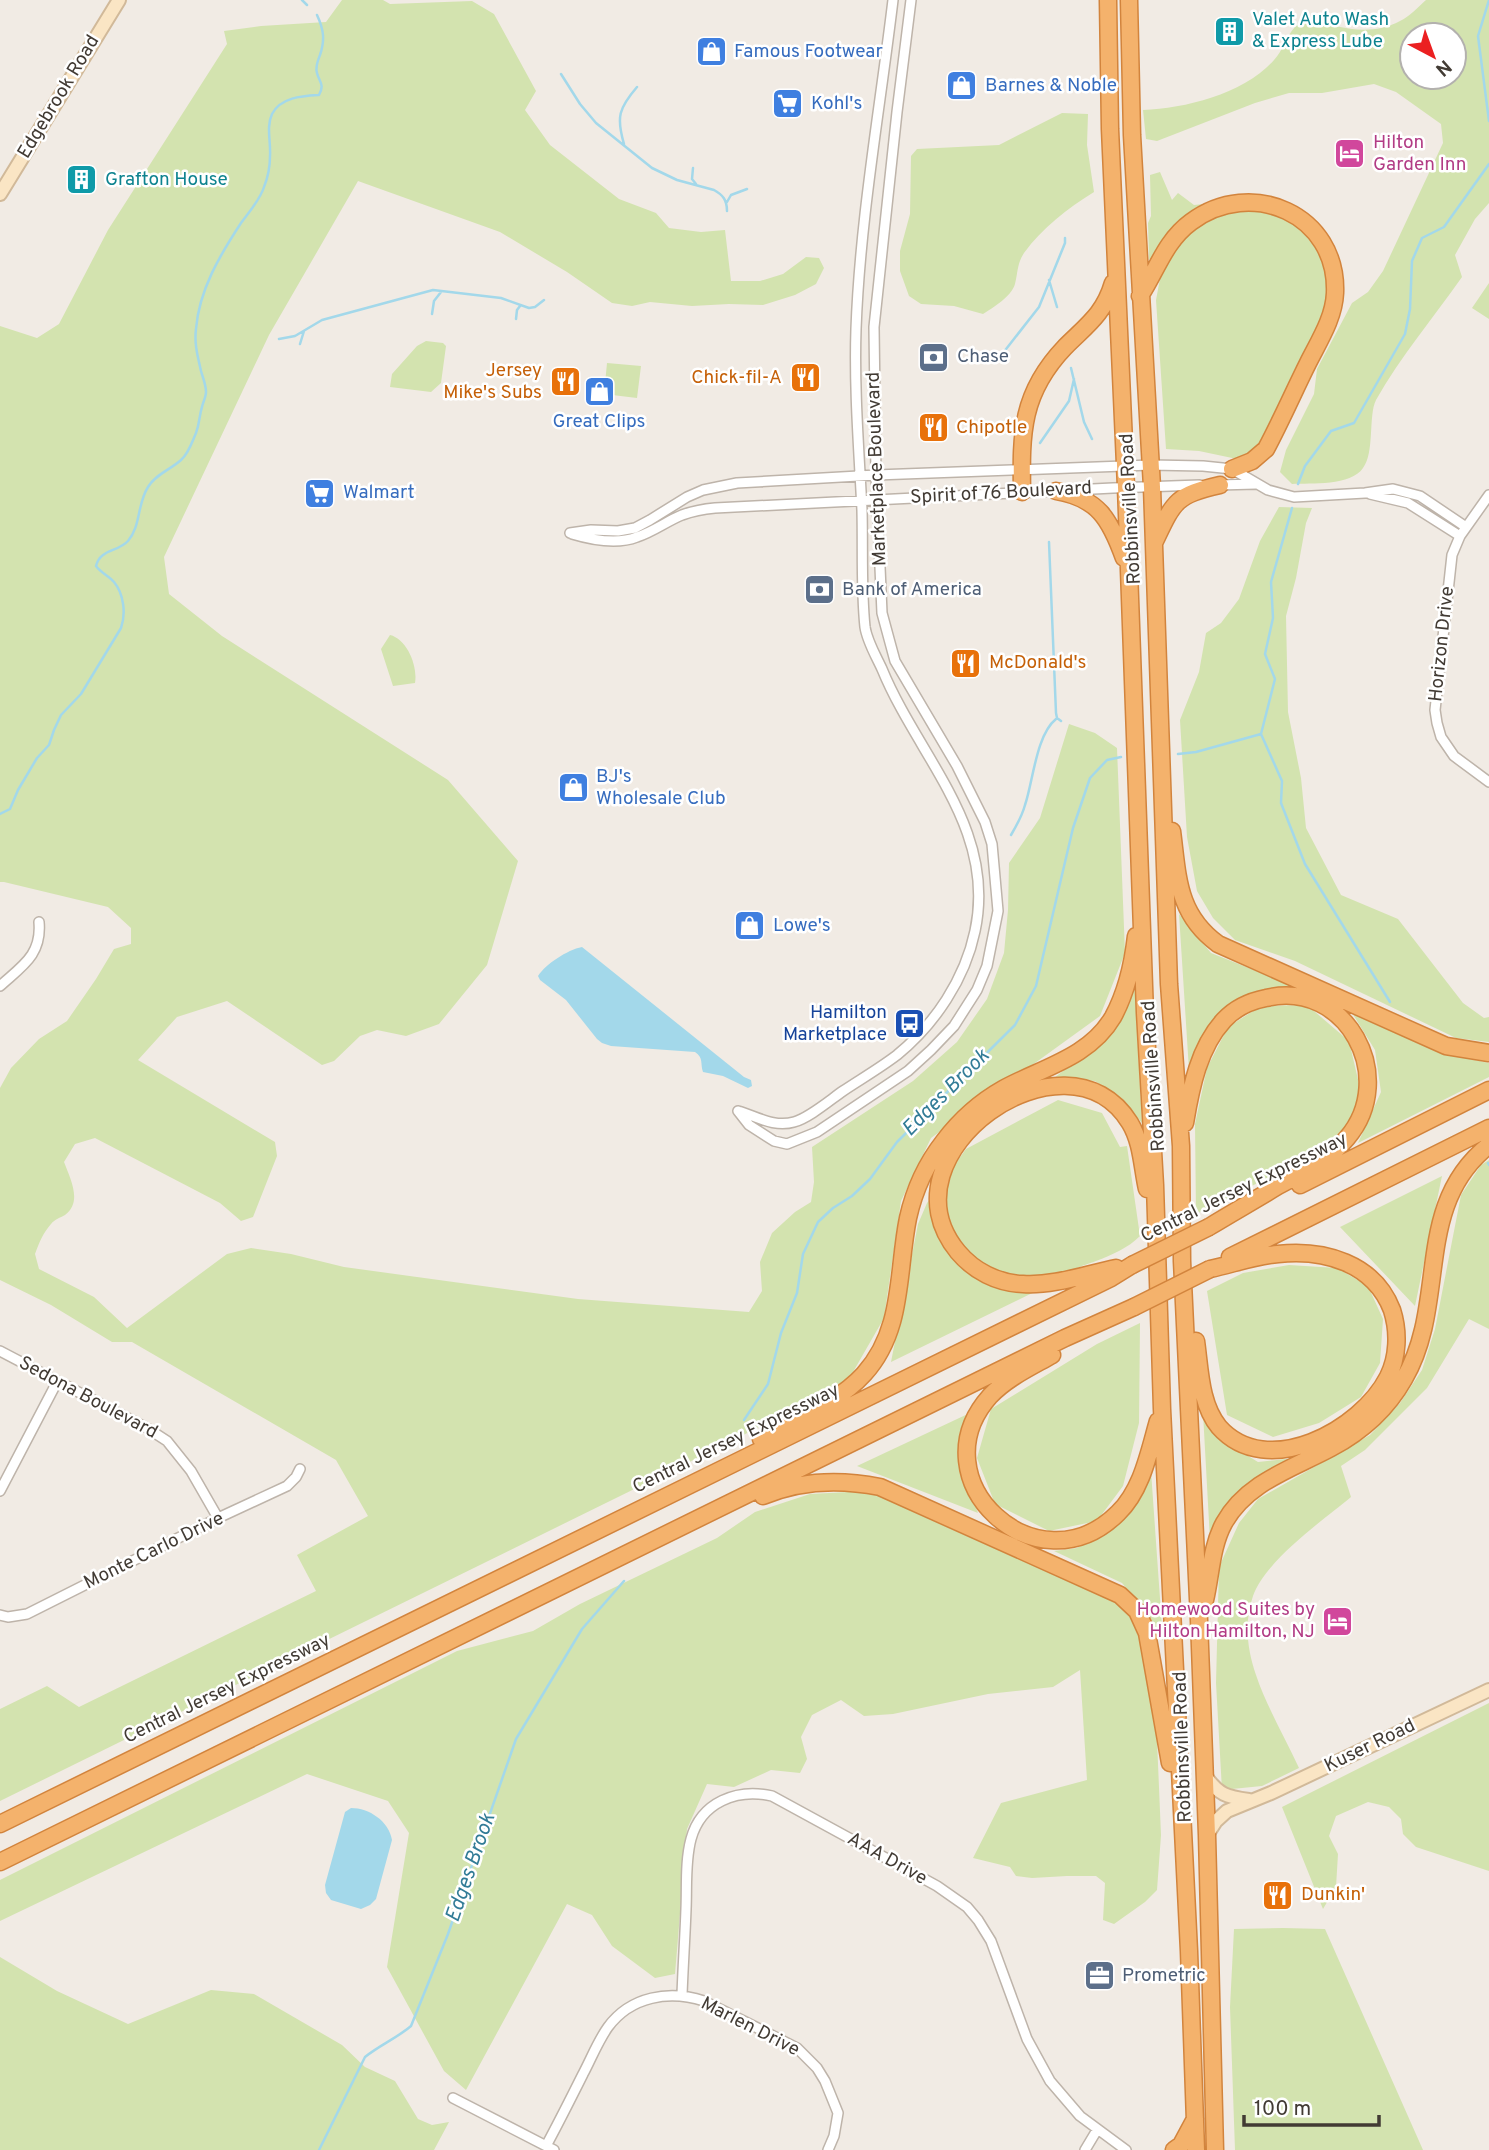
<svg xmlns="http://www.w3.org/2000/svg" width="1489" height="2150" font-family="Overpass,sans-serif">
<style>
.green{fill:#d3e3af;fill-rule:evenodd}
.water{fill:#a3d8ea}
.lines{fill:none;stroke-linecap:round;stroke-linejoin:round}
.stream{stroke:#a3d8ea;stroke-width:2.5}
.street-casing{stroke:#beb4aa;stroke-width:12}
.secondary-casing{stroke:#d1b999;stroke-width:16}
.highway-casing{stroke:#d2843d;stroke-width:19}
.street{stroke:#fff;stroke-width:9}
.secondary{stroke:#fae5c4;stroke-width:12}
.highway{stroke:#f4b26c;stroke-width:16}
.highway-bridge-casing{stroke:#d2843d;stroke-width:19;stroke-linecap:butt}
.highway-bridge{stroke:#f4b26c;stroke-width:16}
.labels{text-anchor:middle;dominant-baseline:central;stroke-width:5;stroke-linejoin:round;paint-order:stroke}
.culture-label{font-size:19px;fill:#0d838f;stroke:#fff;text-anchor:start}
.shop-label{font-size:19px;fill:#366cbe;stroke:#fff;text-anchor:start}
.street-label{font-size:19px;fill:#423b34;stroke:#fff}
.hotel-label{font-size:19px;fill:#b23c85;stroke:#fff;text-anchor:start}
.service-label{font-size:19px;fill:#4e5e75;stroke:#fff;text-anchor:start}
.food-label{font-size:19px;fill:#c56008;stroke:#fff;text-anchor:start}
.transit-label{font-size:19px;fill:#164399;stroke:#fff;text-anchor:end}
.water-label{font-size:21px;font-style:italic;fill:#327c97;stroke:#fff}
</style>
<rect width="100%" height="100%" fill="#f1ebe4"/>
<path class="green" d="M342 0H383L390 4 472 1 494 14 536 91 525 110 550 145 619 199 656 213 669 228 701 232 725 230 731 281H760L783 274 806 257 819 258 824 268 816 284 795 295 763 305 729 304 692 306 650 302 632 306 612 303 567 272 500 232 358 181 269 335 164 557 169 594 222 636 448 780 518 861 487 965 439 1024 406 1036 377 1030 360 1036 334 1061 322 1065 227 1001 177 1017 138 1060 275 1142 277 1156 253 1217 241 1221 220 1203 95 1138 75 1144 64 1162C70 1178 83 1202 65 1215 60 1218 55 1219 51 1224 43 1233 39 1243 35 1254L39 1269 94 1297 127 1328 227 1254 251 1248 291 1254 344 1267 578 1299 749 1312 762 1291 760 1262 772 1233 795 1212 811 1202 814 1182 812 1147 913 1081 957 1042 987 999 1004 953 1008 910 1009 863 1040 818 1069 724 1095 733 1117 748 1125 953 1100 1016 931 1138 901 1201 884 1318 849 1379 734 1440 0 1801V1709L47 1686 79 1707 316 1591 297 1555 368 1516 336 1460 132 1342H112L51 1305 0 1280V1088L11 1068 39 1039 67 1021 96 979 114 949 131 944V928L108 907 4 882H0V326L37 338 59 324 108 230 227 44 224 31 261 26 326 22Z
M1426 0H1489V203L1475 219 1455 255 1462 277C1434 317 1400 357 1376 400 1368 416 1375 452 1363 468 1351 486 1311 483 1292 484L1280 472 1286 450 1314 394 1317 369 1352 303 1368 292 1383 271 1443 143 1441 124 1396 92 1374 84 1322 93H1289L1255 103 1157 141 1146 139 1143 110C1186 108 1244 94 1274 60 1283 51 1286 36 1295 27 1298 24 1304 21 1308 18 1339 28 1370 37 1400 21 1409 17 1418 7 1426 0ZM1454 35V77H1412V35Z
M1062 113 1088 114 1087 145 1094 192C1068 208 1042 228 1024 253 1017 264 1018 272 1015 284 1011 297 994 307 983 314L954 306 921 304 909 296 900 271V251L910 214 911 156 917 149 999 145Z
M1160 172 1172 200 1178 193 1194 205 1214 203 1153 261 1149 259 1148 223 1151 216 1150 175Z
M1259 208 1299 224 1317 246 1328 274 1327 307 1259 449 1237 459 1199 451 1166 449 1156 300 1162 268 1190 228 1218 213Z
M1489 283V319L1472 308Z
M426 341 443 343 446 346 441 383 431 392 390 387 392 374 417 346Z
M607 363 641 366 637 398 604 394Z
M1279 507 1312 508 1306 523 1296 578 1286 616 1288 712 1301 778 1306 828 1341 895 1398 919 1463 1003 1484 1018 1489 1017V1042L1456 1038 1295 961 1235 940 1213 918 1197 891 1187 837 1180 720 1199 672 1206 633 1221 623 1239 599 1260 541Z
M390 635C407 639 418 666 415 683L393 686 381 649Z
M1179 914 1211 953 1294 986 1251 995 1189 1070Z
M1135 988 1142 1123 1124 1101 1095 1081 1054 1078 1110 1034Z
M1307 1005 1349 1041 1360 1088 1355 1116 1323 1150 1196 1214 1195 1124 1207 1068 1228 1027 1261 1006Z
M1349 1008 1447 1054 1489 1063V1077L1358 1143 1381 1092 1375 1050Z
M1058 1100 1102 1113 1120 1147 1127 1146 1140 1236C1128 1248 1112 1255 1096 1261 1086 1265 1074 1267 1067 1276L891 1362 918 1224 927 1203 966 1149Z
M1489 1160V1329L1469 1319 1427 1388 1365 1450 1341 1466 1351 1497C1322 1521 1266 1560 1253 1596 1244 1622 1247 1649 1256 1675 1266 1705 1285 1738 1299 1768L1262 1786 1222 1790 1216 1683 1219 1567 1239 1523 1258 1499 1370 1435 1400 1403 1422 1370 1435 1329 1461 1195 1481 1165Z
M1442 1176 1415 1306 1340 1227Z
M1289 1265 1337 1268 1368 1286 1383 1319 1380 1363 1361 1397 1319 1423 1273 1437 1227 1415 1207 1291 1243 1273Z
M1140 1323 1139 1423 1123 1486 1097 1521 1049 1531 995 1504 977 1458 991 1409 1097 1344Z
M972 1412 964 1476 978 1513 857 1466Z
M1203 1413 1225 1442 1258 1462 1304 1457 1252 1482 1210 1540Z
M1151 1471 1163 1641 1147 1612 1122 1583 1054 1551 1077 1548 1128 1516Z
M867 1491 1119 1602 1133 1620 1145 1657 1157 1740 1161 1835 1157 1890 1145 1902 1114 1924 1103 1920 1105 1883 1096 1876H1067L1032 1878 1016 1876 1010 1867 973 1858 1001 1803 1087 1780 1080 1670 1053 1687 988 1694 893 1714 864 1716 841 1700 812 1715 801 1737 807 1759 800 1773 771 1770 734 1787 707 1784 687 1829 675 1974 655 1978 612 1946 592 1915 567 1904 466 2090 444 2071 387 1967 409 1833 388 1801 307 1774 0 1921V1880L457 1651 533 1631 580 1604 717 1538 755 1512 810 1494Z
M1489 1703V1871L1416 1847 1403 1834 1401 1819 1389 1807 1368 1802 1336 1816 1329 1836 1338 1854 1336 1887 1323 1909 1282 1807Z
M1283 1928 1325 1929 1423 2150H1235L1230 2007 1234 1929Z
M0 1957 57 1991 128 2024 211 1990 254 1994 342 2045 365 2067 395 2081 418 2119 432 2125 449 2122 434 2150H0Z"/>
<path class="water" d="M582 947 744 1077 751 1080 752 1086 748 1088 723 1076 703 1072C700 1064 704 1058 695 1052L611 1046 602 1043 597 1039 566 1000 540 980 538 976C546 964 567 950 582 947Z
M351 1808C369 1808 389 1821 392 1840L376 1899 370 1905 361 1909 331 1900 326 1893 325 1885 345 1812Z"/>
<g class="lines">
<path class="stream" d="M302 0 307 5
M1489 0 1478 36 1489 121
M561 74 580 104 596 123 652 168 677 180 714 190C723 195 727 200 727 211
M624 144C616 117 619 108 637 87
M693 168 692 179 696 184
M727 202 731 195 747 189
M1049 280 1057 307
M432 314 434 301 441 292
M516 319 517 310 520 306
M279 339 295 336 322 320 433 290 501 298 529 308 535 307 544 300
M300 344 304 331
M996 356 1003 353 1039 307 1065 243V238
M1071 368 1084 422 1092 439
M1040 443 1069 401 1074 379
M1298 484 1305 466 1331 431 1354 423 1405 334 1410 309 1412 261 1422 238 1444 227 1489 164
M1049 542 1056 713 1057 718 1061 721
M1261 734 1282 781 1281 803 1305 864 1390 1002
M1261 734 1275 679 1265 654 1273 618 1271 582 1292 508
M1178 754 1196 752 1261 734
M0 814 10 809 18 790 37 758 49 745 54 730 61 715 81 694 121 628C126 614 124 594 114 582 109 576 101 573 96 566 100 549 118 552 128 541 141 526 137 504 148 487 156 474 170 470 181 460 189 453 192 442 196 433 200 422 199 416 202 407 203 402 206 397 206 392 206 385 203 378 201 371 198 357 194 344 196 329 199 290 220 255 241 223 249 212 260 200 264 187 268 177 270 167 270 156 271 142 266 127 272 114 281 97 302 96 319 95 325 84 319 82 317 73 315 67 318 60 320 55 325 40 324 30 317 15
M1011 835C1017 825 1022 816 1025 805 1033 782 1036 735 1056 719
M1488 1163 1489 1165
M744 1420 768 1384 781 1333 797 1293 803 1254 818 1222 833 1208 852 1196 870 1179 897 1142 1015 1025 1036 986 1073 828 1090 778 1107 760 1121 757
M319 2150 365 2057C380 2045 397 2038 411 2026L448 1934 516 1739 582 1629 624 1581"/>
<defs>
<path id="street" d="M1218 485 1256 484
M1370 494 1408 503 1460 536
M1489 495 1460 536 1452 555 1435 710 1437 723 1441 737 1454 756 1489 782
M570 533 591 530 618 531 635 528 650 520 687 497 703 490 737 483 876 475 1151 465 1203 466 1232 469 1268 490 1294 497 1365 493 1393 489 1420 496 1466 527
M572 534C592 540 617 545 637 537 653 532 667 521 682 515 693 511 704 509 715 508L1113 488 1200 485
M0 986C22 966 42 955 39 922
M738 1111 749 1125 774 1141 787 1144 817 1132 908 1071 931 1050 954 1026 977 990 987 966 998 911 992 844 985 822 957 766 895 661 882 613 876 475 874 327 897 112 911 0
M738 1111C756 1116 774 1128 794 1122 809 1118 830 1100 843 1091 861 1079 880 1068 897 1055 935 1024 965 979 975 931 997 828 918 757 882 669 876 656 867 641 865 627 861 589 863 549 862 510 859 450 854 389 856 329 860 219 880 109 893 0
M0 1351 147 1428 167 1441 191 1471 218 1518
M0 1491 57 1382
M0 1615 8 1617 27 1614 218 1518 287 1486 296 1477 300 1469
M682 1995C683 1966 685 1938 686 1909 687 1887 685 1861 691 1839 701 1802 737 1788 772 1796L937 1886 967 1907 978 1920 991 1941 1027 2039 1050 2081 1080 2116 1126 2150
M453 2098 554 2150
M546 2146C559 2122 571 2098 583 2074 591 2059 598 2041 608 2027 631 1996 669 1990 704 2001L797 2048 817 2068 825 2081 838 2113 834 2136 828 2150
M1085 2150 1097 2130"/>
<path id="secondary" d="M0 194 119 0
M1205 1775C1218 1795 1227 1797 1249 1800
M1207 1835 1216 1821 1227 1811 1271 1793 1489 1690"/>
<path id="highway" d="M1108 0 1110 129 1126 487 1145 1013 1155 1185 1162 1409 1189 1951 1196 2150
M1129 0 1132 135 1152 487 1169 984 1181 1146 1182 1261 1199 1620 1207 1835 1215 2150
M1140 296C1157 270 1165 241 1191 222 1251 177 1338 214 1335 293 1334 318 1319 341 1308 363 1294 391 1281 421 1266 449L1252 461 1232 469
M1056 491C1098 498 1110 519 1124 558
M1022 492C1021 433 1021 393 1065 347 1087 325 1104 314 1113 283
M1155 541C1174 501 1176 495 1220 485
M1172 831C1178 877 1177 914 1218 944L1446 1046 1489 1053
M1185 1123C1191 1087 1199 1047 1224 1020 1235 1008 1251 1001 1266 998 1346 979 1399 1077 1347 1138 1329 1160 1302 1173 1278 1186 1255 1200 1232 1213 1209 1227
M1300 1185 1489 1090
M1230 1257 1489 1128
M1116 1268C1086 1274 1054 1286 1023 1284 997 1283 974 1271 958 1252 876 1153 1067 1020 1130 1123 1142 1143 1142 1167 1147 1189
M1196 1341C1200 1369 1200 1404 1219 1427 1267 1481 1361 1430 1388 1377 1398 1357 1399 1332 1392 1310 1374 1263 1324 1249 1278 1254 1255 1256 1233 1264 1210 1269
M1052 1355C1031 1367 1007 1378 990 1396 915 1480 1038 1593 1118 1513 1142 1490 1149 1452 1158 1421
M761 1439C794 1420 839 1402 864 1374 904 1330 897 1272 908 1218 914 1191 926 1164 944 1141 960 1120 980 1102 1003 1089 1041 1068 1089 1058 1113 1017 1126 993 1133 963 1136 936
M763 1496C801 1480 840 1479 880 1487L1120 1595 1137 1611 1147 1633 1170 1763
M1205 1600C1211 1575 1211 1547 1224 1523 1247 1482 1292 1469 1331 1448 1361 1432 1387 1409 1404 1379 1449 1302 1412 1206 1489 1145
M0 1824 1111 1278 1132 1265
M0 1862 1065 1338 1134 1307
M1174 2150 1181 2145 1195 2119"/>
</defs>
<use href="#street" class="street-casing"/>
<use href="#secondary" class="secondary-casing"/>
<use href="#highway" class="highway-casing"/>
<use href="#street" class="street"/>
<use href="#secondary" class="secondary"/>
<use href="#highway" class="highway"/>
<defs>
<path id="highway-bridge" d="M1132 1265 1209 1227
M1134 1307 1210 1269"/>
</defs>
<use href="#highway-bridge" class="highway-bridge-casing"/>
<use href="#highway-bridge" class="highway-bridge"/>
</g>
<defs>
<symbol id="building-square" viewBox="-11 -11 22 22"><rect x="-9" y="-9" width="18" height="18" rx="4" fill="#0f9aa8" stroke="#fff"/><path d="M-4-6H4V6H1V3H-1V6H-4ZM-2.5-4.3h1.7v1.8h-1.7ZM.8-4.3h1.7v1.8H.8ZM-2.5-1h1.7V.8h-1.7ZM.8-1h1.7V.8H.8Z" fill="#fff"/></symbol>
<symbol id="shop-square" viewBox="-11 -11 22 22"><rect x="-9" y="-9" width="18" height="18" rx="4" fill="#3f7fe0" stroke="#fff"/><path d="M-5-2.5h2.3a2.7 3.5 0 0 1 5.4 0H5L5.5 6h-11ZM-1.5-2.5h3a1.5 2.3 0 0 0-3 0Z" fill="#fff"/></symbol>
<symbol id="supermarket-square" viewBox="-11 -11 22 22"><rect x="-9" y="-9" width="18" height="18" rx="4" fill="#3f7fe0" stroke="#fff"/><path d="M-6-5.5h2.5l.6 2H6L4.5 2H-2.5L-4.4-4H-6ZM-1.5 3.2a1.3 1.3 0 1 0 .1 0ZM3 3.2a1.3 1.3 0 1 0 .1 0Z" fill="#fff"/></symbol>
<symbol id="hotel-square" viewBox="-11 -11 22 22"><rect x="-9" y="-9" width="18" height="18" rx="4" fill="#d1479c" stroke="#fff"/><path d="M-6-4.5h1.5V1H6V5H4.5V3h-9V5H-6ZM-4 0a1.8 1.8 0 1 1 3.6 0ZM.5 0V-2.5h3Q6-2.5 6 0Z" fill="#fff"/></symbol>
<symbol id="bank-square" viewBox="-11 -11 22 22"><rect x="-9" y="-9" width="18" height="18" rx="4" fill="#5c6f8a" stroke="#fff"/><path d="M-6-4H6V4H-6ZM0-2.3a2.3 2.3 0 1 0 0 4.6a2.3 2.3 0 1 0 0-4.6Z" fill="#fff"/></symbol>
<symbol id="restaurant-square" viewBox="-11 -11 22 22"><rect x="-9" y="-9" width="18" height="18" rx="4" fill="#e8710a" stroke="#fff"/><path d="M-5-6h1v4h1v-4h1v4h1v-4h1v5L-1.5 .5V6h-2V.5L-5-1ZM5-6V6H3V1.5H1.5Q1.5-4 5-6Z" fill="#fff"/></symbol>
<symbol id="bus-square" viewBox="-11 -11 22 22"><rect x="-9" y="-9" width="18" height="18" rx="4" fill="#1a4fb4" stroke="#fff"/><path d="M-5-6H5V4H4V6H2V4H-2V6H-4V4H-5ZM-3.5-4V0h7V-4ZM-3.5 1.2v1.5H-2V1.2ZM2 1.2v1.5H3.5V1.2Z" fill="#fff"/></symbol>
<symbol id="office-square" viewBox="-11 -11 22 22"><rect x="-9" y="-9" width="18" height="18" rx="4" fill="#5c6f8a" stroke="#fff"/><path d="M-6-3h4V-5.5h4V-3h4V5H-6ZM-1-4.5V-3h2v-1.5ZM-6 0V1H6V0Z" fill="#fff"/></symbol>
</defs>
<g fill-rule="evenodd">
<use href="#building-square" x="1212" y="14" width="35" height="35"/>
<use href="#shop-square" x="694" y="34" width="35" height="35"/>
<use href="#shop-square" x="944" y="68" width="35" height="35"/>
<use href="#supermarket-square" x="770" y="86" width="35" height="35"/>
<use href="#hotel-square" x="1332" y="136" width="35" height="35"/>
<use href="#building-square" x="64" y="162" width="35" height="35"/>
<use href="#bank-square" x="916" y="340" width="35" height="35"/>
<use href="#restaurant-square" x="788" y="360" width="35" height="35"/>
<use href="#restaurant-square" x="548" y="364" width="35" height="35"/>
<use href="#shop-square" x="582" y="374" width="35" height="35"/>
<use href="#restaurant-square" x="916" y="410" width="35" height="35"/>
<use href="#supermarket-square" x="302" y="476" width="35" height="35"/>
<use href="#bank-square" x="802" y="572" width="35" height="35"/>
<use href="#restaurant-square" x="948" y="646" width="35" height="35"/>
<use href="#shop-square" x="556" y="770" width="35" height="35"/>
<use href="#shop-square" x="732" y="908" width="35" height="35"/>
<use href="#bus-square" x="892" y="1006" width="35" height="35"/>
<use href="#hotel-square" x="1320" y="1604" width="35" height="35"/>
<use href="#restaurant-square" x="1260" y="1878" width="35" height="35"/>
<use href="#office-square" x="1082" y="1958" width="35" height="35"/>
</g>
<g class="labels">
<g class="culture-label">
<text x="1252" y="20">Valet Auto Wash<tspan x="1252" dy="22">&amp; Express Lube</tspan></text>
<text x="105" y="180">Grafton House</text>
</g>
<g class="shop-label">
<text x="734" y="52">Famous Footwear</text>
<text x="985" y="86">Barnes &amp; Noble</text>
<text x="811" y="104">Kohl's</text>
<text x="599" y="422" text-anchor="middle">Great Clips</text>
<text x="343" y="493">Walmart</text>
<text x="596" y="777">BJ's<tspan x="596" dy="22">Wholesale Club</tspan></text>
<text x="773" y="926">Lowe's</text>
</g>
<g class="street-label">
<text transform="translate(59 97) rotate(-59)">Edgebrook Road</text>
<text transform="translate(877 469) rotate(-92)">Marketplace Boulevard</text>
<text transform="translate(1001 493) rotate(-3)">Spirit of 76 Boulevard</text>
<text transform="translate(1131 509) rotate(-93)">Robbinsville Road</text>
<text transform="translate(1442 644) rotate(-84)">Horizon Drive</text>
<text transform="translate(1154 1076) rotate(-94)">Robbinsville Road</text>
<text transform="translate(1244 1188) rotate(-26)">Central Jersey Expressway</text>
<text transform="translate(88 1398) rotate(28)">Sedona Boulevard</text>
<text transform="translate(736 1439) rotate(-26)">Central Jersey Expressway</text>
<text transform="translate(154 1551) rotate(-26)">Monte Carlo Drive</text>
<text transform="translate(227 1689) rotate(-26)">Central Jersey Expressway</text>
<text transform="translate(1370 1746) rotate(-26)">Kuser Road</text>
<text transform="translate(1183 1747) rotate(-92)">Robbinsville Road</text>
<text transform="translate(887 1859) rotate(29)">AAA Drive</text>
<text transform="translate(750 2027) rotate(27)">Marlen Drive</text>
</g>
<g class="hotel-label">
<text x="1373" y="143">Hilton<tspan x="1373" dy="22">Garden Inn</tspan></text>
<text x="1315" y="1610" text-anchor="end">Homewood Suites by<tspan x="1315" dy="22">Hilton Hamilton, NJ</tspan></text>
</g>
<g class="service-label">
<text x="957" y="357">Chase</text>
<text x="842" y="590">Bank of America</text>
<text x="1122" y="1976">Prometric</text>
</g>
<g class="food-label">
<text x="542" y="371" text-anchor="end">Jersey<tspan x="542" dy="22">Mike's Subs</tspan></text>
<text x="782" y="378" text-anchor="end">Chick-fil-A</text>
<text x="956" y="428">Chipotle</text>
<text x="989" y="663">McDonald's</text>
<text x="1301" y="1895">Dunkin'</text>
</g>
<g class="transit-label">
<text x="887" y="1013">Hamilton<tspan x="887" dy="22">Marketplace</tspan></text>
</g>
<g class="water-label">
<text transform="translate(946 1093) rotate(-45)">Edges Brook</text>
<text transform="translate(471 1868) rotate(-71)">Edges Brook</text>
</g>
</g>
<g transform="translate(1433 56) rotate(139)"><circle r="33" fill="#ffffff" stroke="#b3b1ae" stroke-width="2"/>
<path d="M0-5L12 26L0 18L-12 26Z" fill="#eb2021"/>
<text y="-10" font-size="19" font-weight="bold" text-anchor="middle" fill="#423b34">N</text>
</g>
<path d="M1244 2115v10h135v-10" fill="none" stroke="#423b34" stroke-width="3.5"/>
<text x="1254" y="2115" font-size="21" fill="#423b34" stroke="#ffffff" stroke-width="5" paint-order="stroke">100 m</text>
</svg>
